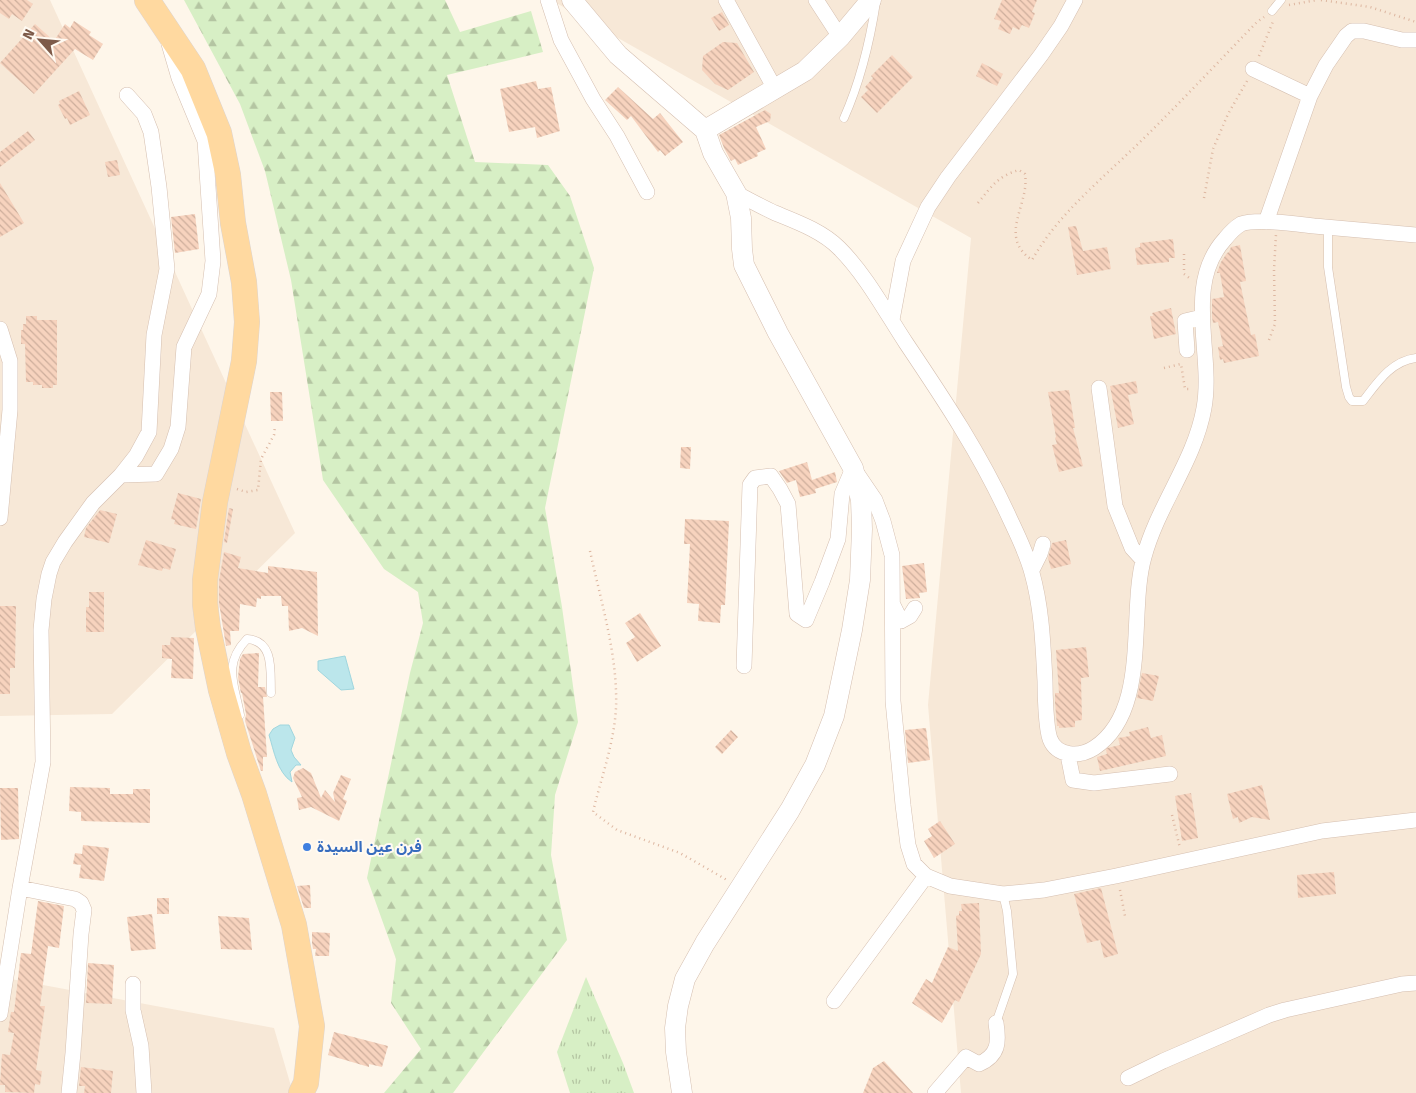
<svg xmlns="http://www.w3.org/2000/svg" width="1416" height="1093" font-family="'Fira Sans','Noto Sans Arabic',sans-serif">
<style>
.residential{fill:#f7e8d7}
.grass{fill:url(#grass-tufts)}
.forest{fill:url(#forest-firs)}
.water{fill:#bbe6eb;stroke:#a0d6de}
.building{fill:url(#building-back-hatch)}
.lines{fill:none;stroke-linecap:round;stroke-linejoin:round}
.service-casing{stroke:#d5bfb0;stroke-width:9}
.minor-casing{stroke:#d5bfb0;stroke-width:16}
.tertiary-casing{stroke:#d5bfb0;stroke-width:21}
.primary-casing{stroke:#ddd4d0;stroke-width:26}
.path{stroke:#ddb6a0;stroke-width:2.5;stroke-dasharray:1 4;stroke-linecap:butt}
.service{stroke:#fff;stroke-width:8}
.minor{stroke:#fff;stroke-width:15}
.tertiary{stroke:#fff;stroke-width:20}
.primary{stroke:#ffd9a0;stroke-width:25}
.shop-dot{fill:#3f7fe0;stroke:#fffaf2;stroke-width:2}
.labels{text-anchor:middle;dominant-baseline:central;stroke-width:4;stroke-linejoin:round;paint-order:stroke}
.shop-label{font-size:15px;font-weight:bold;fill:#366cbe;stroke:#fffaf2;text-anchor:start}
</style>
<defs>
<pattern id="grass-tufts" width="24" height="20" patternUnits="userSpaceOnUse" patternTransform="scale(1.25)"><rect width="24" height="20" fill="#d7efc5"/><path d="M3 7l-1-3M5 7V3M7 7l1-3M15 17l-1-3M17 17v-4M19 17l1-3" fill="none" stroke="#b4c5a2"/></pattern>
<pattern id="forest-firs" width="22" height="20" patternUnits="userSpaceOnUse" patternTransform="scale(1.25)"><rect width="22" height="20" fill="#d7efc5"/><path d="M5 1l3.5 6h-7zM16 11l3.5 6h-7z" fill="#b4c5a2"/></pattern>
<pattern id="building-back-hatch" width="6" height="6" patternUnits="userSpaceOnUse" patternTransform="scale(1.25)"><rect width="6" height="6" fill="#f7d3be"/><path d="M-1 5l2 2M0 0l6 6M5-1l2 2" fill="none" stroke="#cdae9c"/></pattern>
</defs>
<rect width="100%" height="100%" fill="#fef6ea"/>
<path class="residential" d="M0 0H50L295 533 112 714 0 716Z
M551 0H1416V1093H961L928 705 971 238Z
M0 977 274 1028 293 1093H0Z"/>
<path class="grass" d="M586 977 623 1063 634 1093H570L557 1052Z"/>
<path class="forest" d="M184 0H445L460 32 531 11 543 52 447 75 475 162 548 165 570 196 594 268 545 508 562 607 578 722 555 795 551 855 567 940 453 1093H384L421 1049 391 1003 396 959 367 878 410 673 423 623 418 592 384 569 323 480 291 280 265 171 240 104Z"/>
<path class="water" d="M345 656 354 689 341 690 318 670V661Z
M280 725H289L295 738 291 750 294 757 301 765H296L290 772 292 782C277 772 274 751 269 735L273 729Z"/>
<path class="building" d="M0 0H27L33 4 22 21 12 14 9 19 0 13Z
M1002 0H1037L1032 12 1035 13 1029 28 1022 25 1019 30 1013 27 1010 34 998 29 1001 21 994 19Z
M722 12 729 25 719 31 711 18Z
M74 21 91 32 89 35 103 44 93 60 75 49 34 94 0 63 35 24 54 41 65 24 70 28Z
M723 42 737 43 754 72 728 90 715 84 702 70 703 56Z
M892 55 913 77 877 113 861 97 868 90 865 87 873 78 871 76Z
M982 63 1003 74 997 86 976 76Z
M536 81 538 89 551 87 560 131 537 138 535 127 509 132 500 89Z
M618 87 653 119 660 113 683 142 665 156 660 150 658 152 631 116 627 120 605 100Z
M79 91 90 115 70 125 67 118 65 119 58 105 60 104 59 101Z
M765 110 771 114 770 121 756 127 766 149 757 153 758 156 738 165 735 159 731 161 724 148 719 135Z
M28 131 35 140 0 167V152Z
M117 160 120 175 108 177 105 162Z
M0 183 24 223 0 237Z
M195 214 199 249 175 253 171 217Z
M1076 226 1083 251 1107 247 1111 269 1077 275 1068 227Z
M1173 239 1175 258H1169V262L1137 265 1135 248 1140 247V243Z
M1240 245 1246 281 1240 282 1251 335 1255 334 1259 356 1224 363 1223 359 1220 360 1218 347 1223 346 1218 322 1213 323 1212 317V299L1224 297 1220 273H1217L1221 262 1227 253 1229 252 1231 247Z
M1171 308 1176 334 1154 339 1150 316H1153L1152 313Z
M26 316H37V320H57V385H53V388H42V385H33V382H26L25 344H21V330H23V324H26Z
M1136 381 1138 393 1128 395 1134 424 1118 428 1110 386Z
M1069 390 1075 428H1073L1083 466 1059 472 1052 445 1057 444 1055 438 1056 437 1048 392Z
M270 392H282L283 421H271Z
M681 447H691L690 469 680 468Z
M807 462 812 480 835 472 837 482 815 489 816 493 800 497 796 480 787 483 779 471Z
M178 493 201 499 196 529 174 524 175 520 171 519Z
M229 508 233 509 227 543 224 542Z
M100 510 117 514 109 543 84 537 86 528Z
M685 519 729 521 725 605H721L720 623 698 621 699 604 687 603 690 544H684Z
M146 540 176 549 170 570 163 568 162 571 138 565Z
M1066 540 1071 564 1051 569 1048 558 1052 543Z
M224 552 241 557 238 568 268 573V566L317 572 318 636 302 628 289 631 288 606H282L281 596H261V599L257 598 256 607 240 604 239 631H230L231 645 226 646 219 603V581Z
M924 563 927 592 919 593 920 598 906 599 902 566Z
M89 592H104V632H86V607H89Z
M0 606H16L15 668H10V694H0Z
M640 613 661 646 637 662 626 643 635 637 625 623Z
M171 637 194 638 193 679 171 678 172 659 162 658V645H170Z
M1086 647 1089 677 1081 678 1082 720 1075 721V727L1059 728V726H1057L1055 702V693H1059L1056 650Z
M259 653 258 687H265L267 697H263L267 757H263V771H261L245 721 246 714 242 693H241L238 677 240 659 243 654Z
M1142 673 1159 676 1153 701 1137 698Z
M1148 727 1151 738 1162 735 1166 756 1100 771 1097 757 1107 754 1106 750 1107 748 1120 745 1118 738 1130 736 1129 732Z
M926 728 930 760 908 763 905 730Z
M731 730 738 737 722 754 715 747Z
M303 768 311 773 321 798 325 790 335 802 333 793 341 775 351 779 343 799 347 801 339 821 311 807 299 810 297 798 302 797 293 778 295 772Z
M1262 785 1270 820 1252 817 1239 823 1238 817 1233 819 1227 794Z
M70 787 110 788V794H133V789H150V823L81 821V812L69 811Z
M0 788H18L19 839 1 840Z
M1191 793 1198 838 1182 841 1175 796Z
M940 821 955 844 934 858 924 841 932 836 928 829Z
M83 845 109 848 104 881 79 878 81 865 73 864 75 853 82 854Z
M1334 872 1336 894 1298 898 1297 875Z
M310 885 311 908H304L297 886Z
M1101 888 1118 954 1104 958 1100 940 1087 943 1074 894Z
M157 898H169V914H157Z
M38 901 64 906 59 948 48 946 40 1006H45L36 1070 42 1071 40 1085 35 1084 34 1093 5 1092V1085H0L2 1054 10 1055 14 1033 8 1032 11 1012H14L21 953 31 954Z
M979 903 981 954 959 1002 955 1000 942 1023 912 1003 926 979 932 983 948 947 958 951 956 916 959 915V911H962L961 904Z
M152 914 156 949 131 951 127 917Z
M218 916 249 918 252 950 221 949Z
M312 932 330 933 329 956H315L316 949H313L312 943Z
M88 963 114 965 112 1004 86 1003Z
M334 1032 388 1046 382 1067 369 1064V1067L328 1055Z
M884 1061 913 1093H863L873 1068Z
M81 1067 113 1071 111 1093H84L85 1086H79Z"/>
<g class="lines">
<defs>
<path id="service" d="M1272 11 1281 0
M844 118C860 82 870 41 876 2
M1328 227V267L1346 387 1349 397 1352 401H1363C1377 383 1391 361 1416 358
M240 715C235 685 222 665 247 639 275 641 270 672 271 693
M996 1023 1013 974 1007 911 1003 894"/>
<path id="minor" d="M548 0 561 40 593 99 617 136 647 192
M726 0 775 89
M816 0 840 37
M1253 69 1310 96
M736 193C749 200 762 207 775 213 797 222 822 231 839 248 866 275 885 311 906 343 945 401 981 455 1010 519 1018 536 1027 554 1032 573 1042 609 1043 645 1045 681 1045 694 1046 728 1050 739 1057 757 1080 757 1094 748 1151 711 1128 613 1144 557 1158 505 1195 460 1204 408 1214 353 1183 285 1225 239 1229 234 1236 227 1241 224 1257 218 1297 224 1314 226 1348 229 1382 232 1416 235
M1266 222 1310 96 1326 65 1346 36 1352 31H1364L1402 40H1416
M892 320 903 261 928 207 948 177 1041 55 1061 26 1075 0
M0 329 10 361V410L0 518
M1187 350 1185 321 1202 317
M1099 388 1115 506 1132 548 1143 560
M121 475 136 456 149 432 154 335 167 269 159 187 151 132 144 114 127 95
M858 475 875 500 883 521 892 555 893 701 903 805 908 845 914 864 926 876 950 886 1003 894 1044 890 1116 876 1322 831 1416 820
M1032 570 1040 554 1043 544
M893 605 901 621 910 616 915 608
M744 666 750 485 755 478 771 476 780 489 788 504 797 614 806 620 822 582 838 539 842 494 853 468
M1068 755 1073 780 1094 783 1170 774
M20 888 75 899 81 903 84 910 81 934 73 1053 69 1093
M133 984V1010L141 1046 144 1093
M834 1001 926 876
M0 1014 20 888 43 762 41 630 44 599 49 574 53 562 65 542 93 503 121 475 156 474 171 449 178 427 184 347 209 294 213 261 205 141 179 78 169 44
M1128 1078 1163 1061 1269 1015 1285 1010 1402 984 1416 983
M935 1093 966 1057 979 1064C999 1055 999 1042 996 1023"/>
<path id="tertiary" d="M572 0 618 55 705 130 713 153 736 193 741 218 742 249 744 265 778 333 853 468 861 500 862 529 860 580 852 630 834 716 815 765 790 810 705 943 685 979 678 1006 675 1028 676 1052 682 1093
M705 130 805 71 840 37 871 0"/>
<path id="primary" d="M147 0 193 69 219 133 228 175 233 223 244 282 247 322 244 361 215 502 205 580V604L208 628 221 690 239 753 254 794 294 925 312 1026 306 1083 301 1093"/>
</defs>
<use href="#service" class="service-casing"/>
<use href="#minor" class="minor-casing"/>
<use href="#tertiary" class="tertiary-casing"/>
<use href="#primary" class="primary-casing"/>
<path class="path" d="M1321 0 1370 7 1416 22
M1289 5 1317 0
M1259 56 1274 19
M1204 198 1213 149 1228 114 1247 81
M978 203C991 187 998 176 1019 170L1025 174C1030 205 997 236 1032 260 1058 214 1102 179 1140 142 1180 103 1218 62 1257 22L1264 17
M1184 254V274L1192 280
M1269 340 1275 324 1274 270 1276 234
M1164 368 1181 364 1185 389H1192
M237 489 246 492 258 490 261 459 274 435 275 426
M590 551C601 602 618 656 616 708 614 744 601 778 593 812L617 830 680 853 727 880
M1172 815 1180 848
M1120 890 1125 916"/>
<use href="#service" class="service"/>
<use href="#minor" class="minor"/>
<use href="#tertiary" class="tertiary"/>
<use href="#primary" class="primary"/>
</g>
<circle class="shop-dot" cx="307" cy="847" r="5"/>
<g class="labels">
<g class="shop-label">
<text x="317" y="847">فرن عين السيدة</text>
</g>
</g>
<g transform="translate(40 40) rotate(297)" stroke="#fffaf2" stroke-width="4" paint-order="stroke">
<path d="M0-4L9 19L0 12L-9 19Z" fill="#7d5a49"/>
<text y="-8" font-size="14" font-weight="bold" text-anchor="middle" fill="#7d5a49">N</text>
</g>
</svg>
